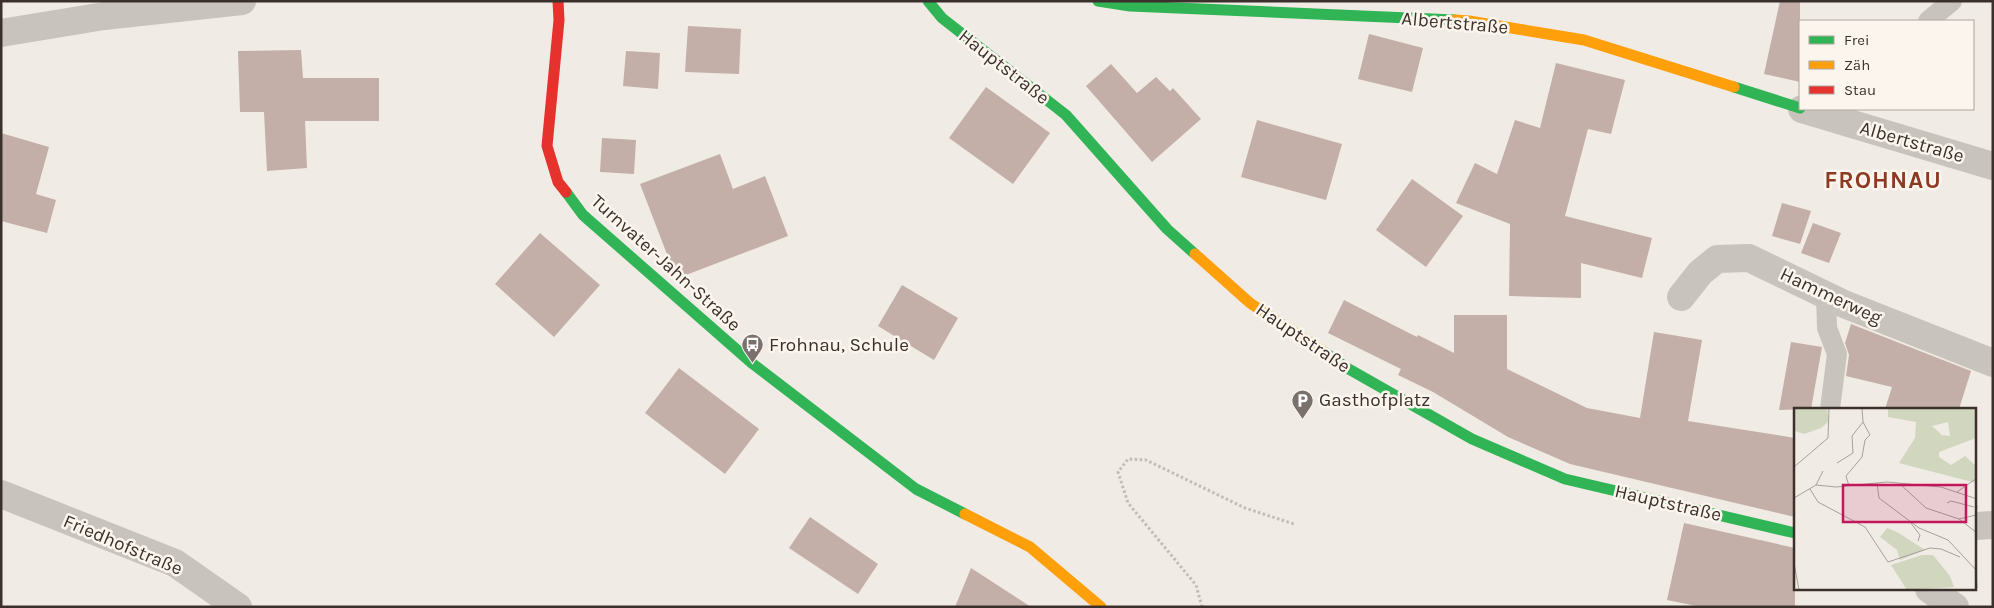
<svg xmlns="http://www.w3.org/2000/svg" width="1994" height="608" font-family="Karla,sans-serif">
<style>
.building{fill:#c3afa7}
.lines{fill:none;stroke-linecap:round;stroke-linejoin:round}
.path{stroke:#c2bbb6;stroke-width:3;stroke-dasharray:2.5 2.5;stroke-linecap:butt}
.lane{stroke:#c9c3be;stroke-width:20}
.street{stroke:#c9c3be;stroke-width:28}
.fast{stroke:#30b455;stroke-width:11}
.slow{stroke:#ff9f0a;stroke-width:11}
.jam{stroke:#e5322d;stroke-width:11}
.labels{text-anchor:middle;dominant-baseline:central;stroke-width:5;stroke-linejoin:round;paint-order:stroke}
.street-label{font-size:19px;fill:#3b302b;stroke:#fbf5ee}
.poi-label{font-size:19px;fill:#3b302b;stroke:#fbf5ee;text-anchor:start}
.district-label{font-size:24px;font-weight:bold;letter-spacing:1px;fill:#8c3b22;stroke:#fbf5ee}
.inset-road{fill:none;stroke:#a8a09b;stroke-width:1}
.view{fill:#c2185b;fill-opacity:0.15;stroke:#c2185b;stroke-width:2.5}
.inset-edge{fill:none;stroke:#3b302b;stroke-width:2.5}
</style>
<rect width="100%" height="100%" fill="#f0ebe5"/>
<path class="building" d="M1780 1H1800V82L1764 74Z
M688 26 741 29 739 74 685 72Z
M1369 34 1423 48 1412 92 1358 79Z
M301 50 303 78H379V121H305L307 168 267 171 264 112H240L238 51Z
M626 51 660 53 658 89 623 86Z
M1556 63 1625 80 1611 134 1588 129 1565 216 1652 238 1642 278 1581 263V298L1509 296 1510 224 1456 203 1475 163 1497 174 1515 120 1540 128Z
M1111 64 1137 93 1156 77 1170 91 1173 88 1201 119 1152 162 1086 86Z
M986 87 1050 133 1013 184 949 138Z
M1257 120 1342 144 1326 200 1241 177Z
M1 133 49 147 36 194 56 200 47 233 1 221Z
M602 138 636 140 634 174 600 172Z
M720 154 733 189 765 176 788 236 678 278 675 275 640 184Z
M1412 179 1463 216 1426 267 1376 230Z
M1782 203 1811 211 1800 244 1772 236Z
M1813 223 1841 233 1829 263 1801 253Z
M540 233 600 285 554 337 495 284Z
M902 285 958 318 934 360 878 326Z
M1344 300 1417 337 1418 335 1454 353V315H1507V369L1587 408 1640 418 1654 332 1702 340 1688 421 1795 438V517L1570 464 1508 437 1433 392 1398 375 1401 369 1328 333Z
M1851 324 1971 371 1959 409H1885L1892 387 1846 376 1849 355 1845 343Z
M1791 342 1822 347 1811 409 1779 410Z
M679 368 759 429 725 474 645 413Z
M810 517 878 564 858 594 789 548Z
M1684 523 1795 548V607H1701L1667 600Z
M971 568 1031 607H955Z"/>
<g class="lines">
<path class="path" d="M1202 607 1196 585 1128 503 1118 472 1128 459 1146 460 1245 508 1294 524"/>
<path class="lane" d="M1928 21 1952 1
M1826 295 1827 328 1837 354 1830 409"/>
<path class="street" d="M1 33 104 16 242 1
M1802 109 1993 166
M1681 297 1700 273 1717 259 1749 258 1844 304 1993 363
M1 494 175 563 238 607
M1975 526 1993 525
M1929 589 1955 607"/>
<path class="fast" d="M928 1 942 18 1066 115 1167 229 1195 254
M1098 1 1130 6 1455 20
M1734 87 1800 108
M566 192 583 215 753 364 916 489 965 514
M1324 352 1347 368 1472 439 1565 479 1795 533"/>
<path class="slow" d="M1455 20 1469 21 1584 40 1734 87
M1195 254 1250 303 1324 352
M965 514 1030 547 1101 607"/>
<path class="jam" d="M558 1 559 20 547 146 558 182 566 192"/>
</g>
<defs>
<symbol id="bus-pin" viewBox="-11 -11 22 30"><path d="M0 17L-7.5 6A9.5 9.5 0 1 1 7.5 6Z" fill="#7a716c" stroke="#fbf5ee"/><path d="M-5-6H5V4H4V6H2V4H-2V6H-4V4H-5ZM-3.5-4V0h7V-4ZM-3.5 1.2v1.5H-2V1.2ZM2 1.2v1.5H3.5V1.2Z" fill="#fff"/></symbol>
<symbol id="parking-pin" viewBox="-11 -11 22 30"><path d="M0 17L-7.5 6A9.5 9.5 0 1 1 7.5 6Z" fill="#7a716c" stroke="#fbf5ee"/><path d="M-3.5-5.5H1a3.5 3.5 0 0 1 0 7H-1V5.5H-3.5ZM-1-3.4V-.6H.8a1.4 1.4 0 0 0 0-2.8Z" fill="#fff"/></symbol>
</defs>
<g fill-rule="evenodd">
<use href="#bus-pin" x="740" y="332" width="25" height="34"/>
<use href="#parking-pin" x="1290" y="388" width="25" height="34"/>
</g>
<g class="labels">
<g class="street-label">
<text transform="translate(1455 23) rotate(5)">Albertstraße</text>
<text transform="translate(1004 67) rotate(38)">Hauptstraße</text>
<text transform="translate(1912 142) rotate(16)">Albertstraße</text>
<text transform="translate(666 263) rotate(42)">Turnvater-Jahn-Straße</text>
<text transform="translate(1831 296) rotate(25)">Hammerweg</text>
<text transform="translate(1303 338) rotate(34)">Hauptstraße</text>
<text transform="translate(1668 503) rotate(13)">Hauptstraße</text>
<text transform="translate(123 545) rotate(23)">Friedhofstraße</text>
</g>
<g class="poi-label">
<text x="769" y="345">Frohnau, Schule</text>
<text x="1319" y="400">Gasthofplatz</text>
</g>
<g class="district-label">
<text x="1883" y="180">FROHNAU</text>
</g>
</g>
<g transform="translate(1794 408)">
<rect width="182" height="182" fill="#f0ebe5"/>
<path d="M0 0H33L35 13 27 20 10 26 1 23ZM94 0H182V30L145 44V49L157 57 171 48 182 58V75L105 55 121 30 122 14 94 9ZM154 14 156 28 148 27 138 18ZM93 120 103 124 131 142 106 152 103 142 86 129ZM128 147H139L156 168 160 179 113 182 97 157Z" fill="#d1d6bf" fill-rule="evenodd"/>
<path class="inset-road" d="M43 55 59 45 58 28 69 14M0 59 34 30 35 0M83 75 85 90 125 120 154 132 183 163M106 76 132 100 165 111 183 125M22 77 29 63M55 78 52 68 68 49 71 32 76 27 69 14 68 0M16 81 24 94 71 119 94 154 136 140 147 141 166 149M163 84 183 70M0 90 22 77 42 79 93 74 147 79 183 91M153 95 157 93 180 99M165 111 182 107 183 98M116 114 126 127 124 133M0 155 5 182M182 163 183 180"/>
<path class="view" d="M49 77H172V114H49Z"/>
<rect width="182" height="182" class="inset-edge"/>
</g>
<rect width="1994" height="608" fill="none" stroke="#3b302b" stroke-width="5"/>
<rect x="1799" y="20" width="175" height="90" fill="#fbf5ee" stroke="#aea6a0"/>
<rect x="1809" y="36" width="25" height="8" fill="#30b455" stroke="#aea6a0"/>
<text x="1844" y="45" font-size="15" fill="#3b302b">Frei</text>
<rect x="1809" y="61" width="25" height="8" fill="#ff9f0a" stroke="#aea6a0"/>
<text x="1844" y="70" font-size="15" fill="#3b302b">Zäh</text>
<rect x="1809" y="86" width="25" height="8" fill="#e5322d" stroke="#aea6a0"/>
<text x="1844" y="95" font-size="15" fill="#3b302b">Stau</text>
</svg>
